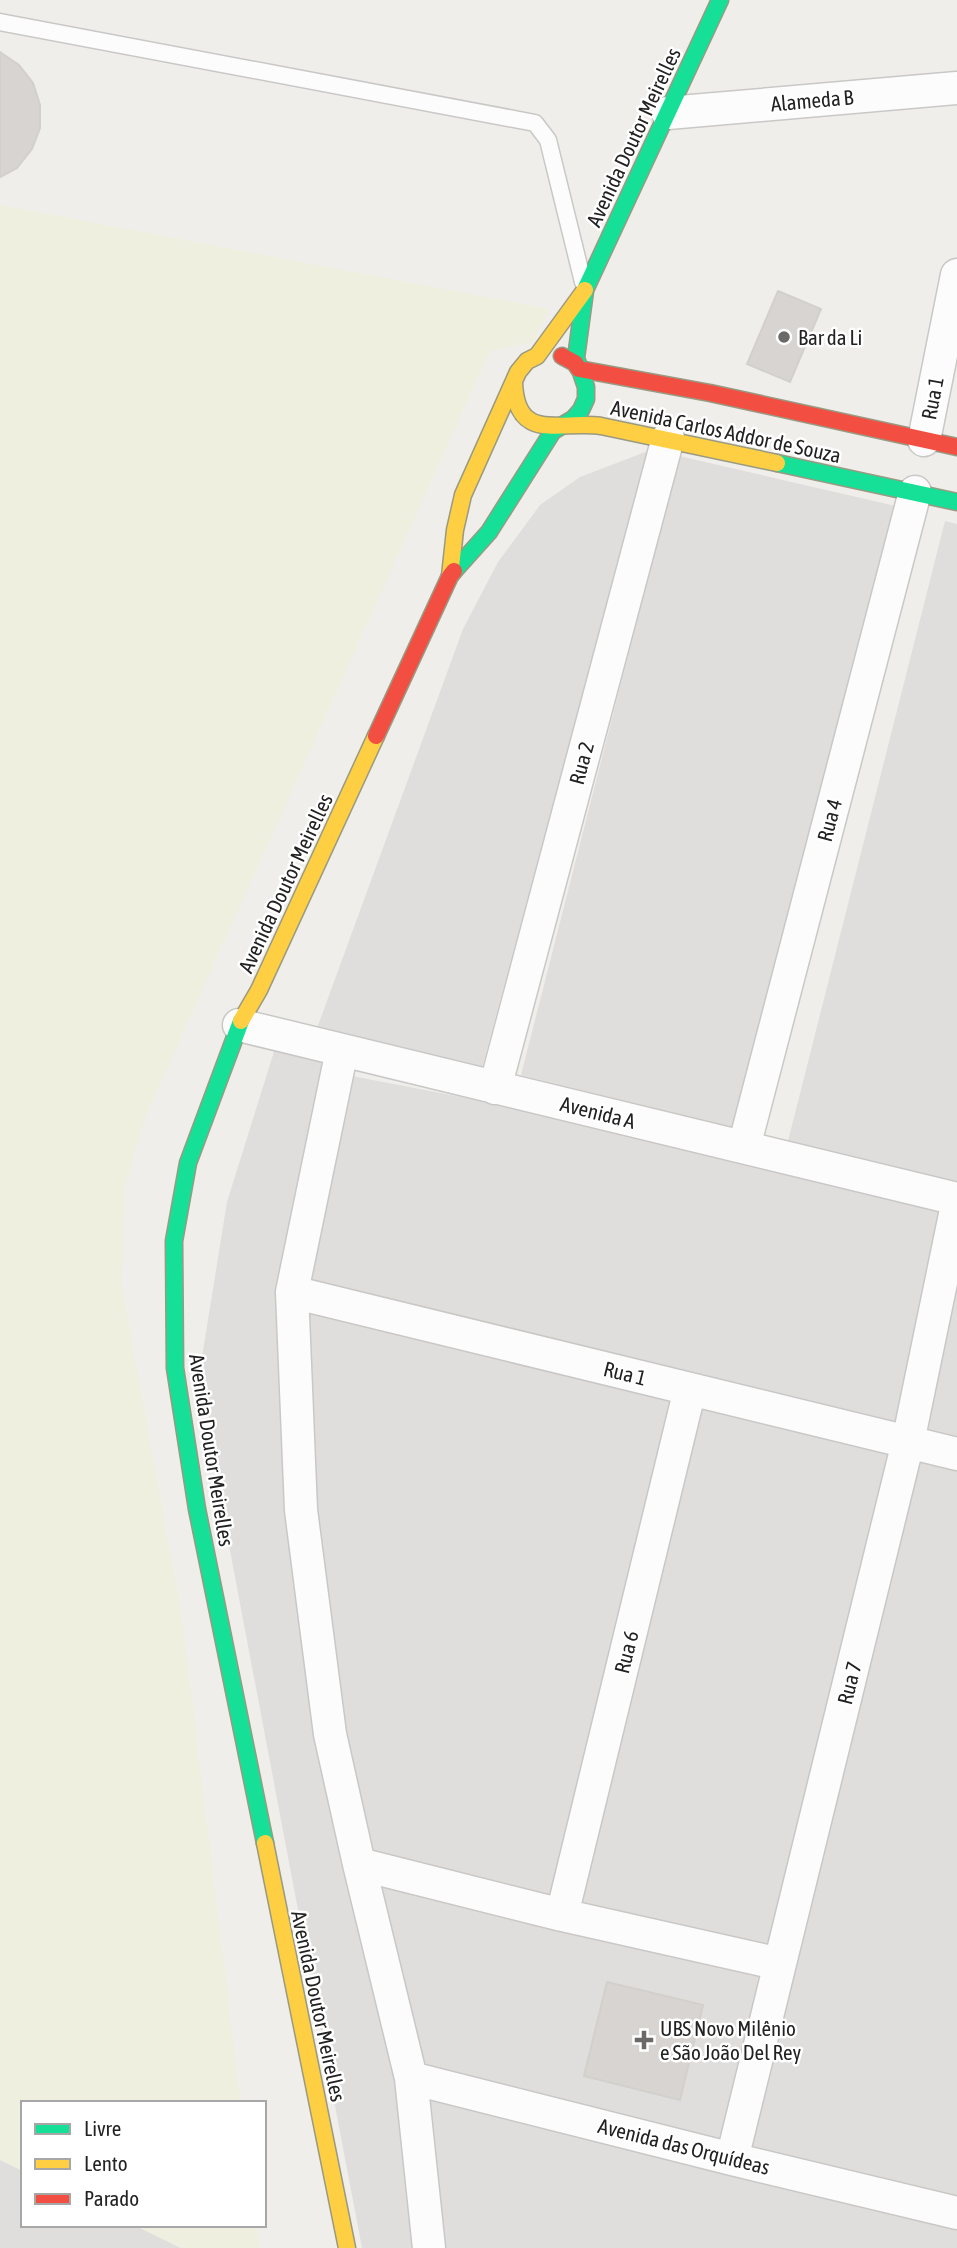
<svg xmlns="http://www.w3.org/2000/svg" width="957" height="2248" font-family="'Asap Condensed',sans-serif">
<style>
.residential{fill:#dfdedc}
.farmland{fill:#efefdf}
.building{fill:#d7d4d2;stroke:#d3d0cc;stroke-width:2}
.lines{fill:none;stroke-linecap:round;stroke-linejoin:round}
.lane-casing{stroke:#c9c8c7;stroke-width:19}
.street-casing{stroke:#c9c8c7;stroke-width:35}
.fast-casing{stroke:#999a82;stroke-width:19}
.slow-casing{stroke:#999a82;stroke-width:19}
.jam-casing{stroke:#999a82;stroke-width:19}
.lane{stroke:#fdfcfc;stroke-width:16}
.street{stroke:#fdfcfc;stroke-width:32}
.fast{stroke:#16e098;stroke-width:16}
.slow{stroke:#ffcf43;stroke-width:16}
.jam{stroke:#f24e42;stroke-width:16}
.poi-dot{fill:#6a6968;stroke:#fff;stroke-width:2.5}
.labels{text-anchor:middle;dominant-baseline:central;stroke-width:5;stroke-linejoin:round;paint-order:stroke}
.street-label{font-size:21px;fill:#222;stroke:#fff}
.poi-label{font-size:21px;fill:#222;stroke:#fff;text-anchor:start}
</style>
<rect width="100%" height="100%" fill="#f0eeeb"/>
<path class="residential" d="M648 451 481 1071 316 1031 463 629 498 562 540 505 580 477Z
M679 456 900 507 740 1130 521 1075Z
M945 521 957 524V1184L788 1141Z
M277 1042 357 1077 525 1109 957 1212V2248H362L214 1466 202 1357 227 1202Z
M0 2160 23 2171V2225H134L181 2248H0Z"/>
<path class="farmland" d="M0 205 549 309 534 341 490 351 145 1118 125 1187 122 1286 182 1617 241 2103H23V2171L0 2160Z
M134 2225H256L259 2248H181Z"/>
<path class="building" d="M0 52 19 65 33 83 40 105V128L32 149 17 168 0 177Z
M778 291 821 309 790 382 747 364Z
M607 1982 703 2005 680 2100 584 2076Z"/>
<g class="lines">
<defs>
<path id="lane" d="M0 22 535 123 548 140 583 282"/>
<path id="street" d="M668 113 957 88
M924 440 957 275
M239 1025 957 1199
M342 1050 292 1292 301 1510 330 1734 359 1864 411 2078 429 2248
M495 1088 668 438
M744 1147 915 492
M292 1292 957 1454
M359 1864 562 1915 780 1964
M562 1915 690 1389
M411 2078 732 2159 957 2213
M732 2159 908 1442 957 1205"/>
<path id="fast" d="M585 290 720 0
M777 463 957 502
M454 571 489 532 553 431 573 419 581 410 586 399V387L576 358 585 291
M241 1021 188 1163 174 1241 175 1368 197 1509 265 1843"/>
<path id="slow" d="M514 382C516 444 561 420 601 426L777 463
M450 576 455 530 463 495 518 372 527 361 537 356 585 290
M241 1021 259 990 376 736
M265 1843 347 2248"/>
<path id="jam" d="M562 356 575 363 579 369 710 393 957 447
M376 736 450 576 454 571"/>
</defs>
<use href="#lane" class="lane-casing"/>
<use href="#street" class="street-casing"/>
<use href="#fast" class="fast-casing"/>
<use href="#slow" class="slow-casing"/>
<use href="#jam" class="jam-casing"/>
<use href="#lane" class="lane"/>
<use href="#street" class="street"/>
<use href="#fast" class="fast"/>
<use href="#slow" class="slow"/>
<use href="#jam" class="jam"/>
</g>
<g class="poi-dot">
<circle cx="784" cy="337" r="7"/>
<path d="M640.5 2029.5h7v7h7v7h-7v7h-7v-7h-7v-7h7z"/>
</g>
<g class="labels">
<g class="street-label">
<text transform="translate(812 100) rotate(-5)">Alameda B</text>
<text transform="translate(633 137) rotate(-65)">Avenida Doutor Meirelles</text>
<text transform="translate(932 398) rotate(-79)">Rua 1</text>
<text transform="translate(726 431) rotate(12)">Avenida Carlos Addor de Souza</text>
<text transform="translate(581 763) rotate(-75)">Rua 2</text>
<text transform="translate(829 820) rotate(-75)">Rua 4</text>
<text transform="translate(285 883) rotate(-65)">Avenida Doutor Meirelles</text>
<text transform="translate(598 1112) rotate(14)">Avenida A</text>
<text transform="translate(625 1373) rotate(14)">Rua 1</text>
<text transform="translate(212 1450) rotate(81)">Avenida Doutor Meirelles</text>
<text transform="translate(626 1652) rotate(-76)">Rua 6</text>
<text transform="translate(849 1683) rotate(-76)">Rua 7</text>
<text transform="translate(319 2006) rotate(78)">Avenida Doutor Meirelles</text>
<text transform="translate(684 2146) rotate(14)">Avenida das Orquídeas</text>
</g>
<g class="poi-label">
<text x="798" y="337">Bar da Li</text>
<text x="660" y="2028">UBS Novo Milênio<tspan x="660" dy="24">e São João Del Rey</tspan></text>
</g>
</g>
<rect x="21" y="2101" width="245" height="126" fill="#ffffff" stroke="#a7a7a7" stroke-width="2"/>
<rect x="35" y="2124" width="35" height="10" fill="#16e098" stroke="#a7a7a7" stroke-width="2"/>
<text x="84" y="2136" font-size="21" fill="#222222">Livre</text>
<rect x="35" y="2159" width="35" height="10" fill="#ffcf43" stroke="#a7a7a7" stroke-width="2"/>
<text x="84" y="2171" font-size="21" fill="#222222">Lento</text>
<rect x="35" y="2194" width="35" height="10" fill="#f24e42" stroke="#a7a7a7" stroke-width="2"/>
<text x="84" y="2206" font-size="21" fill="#222222">Parado</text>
</svg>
